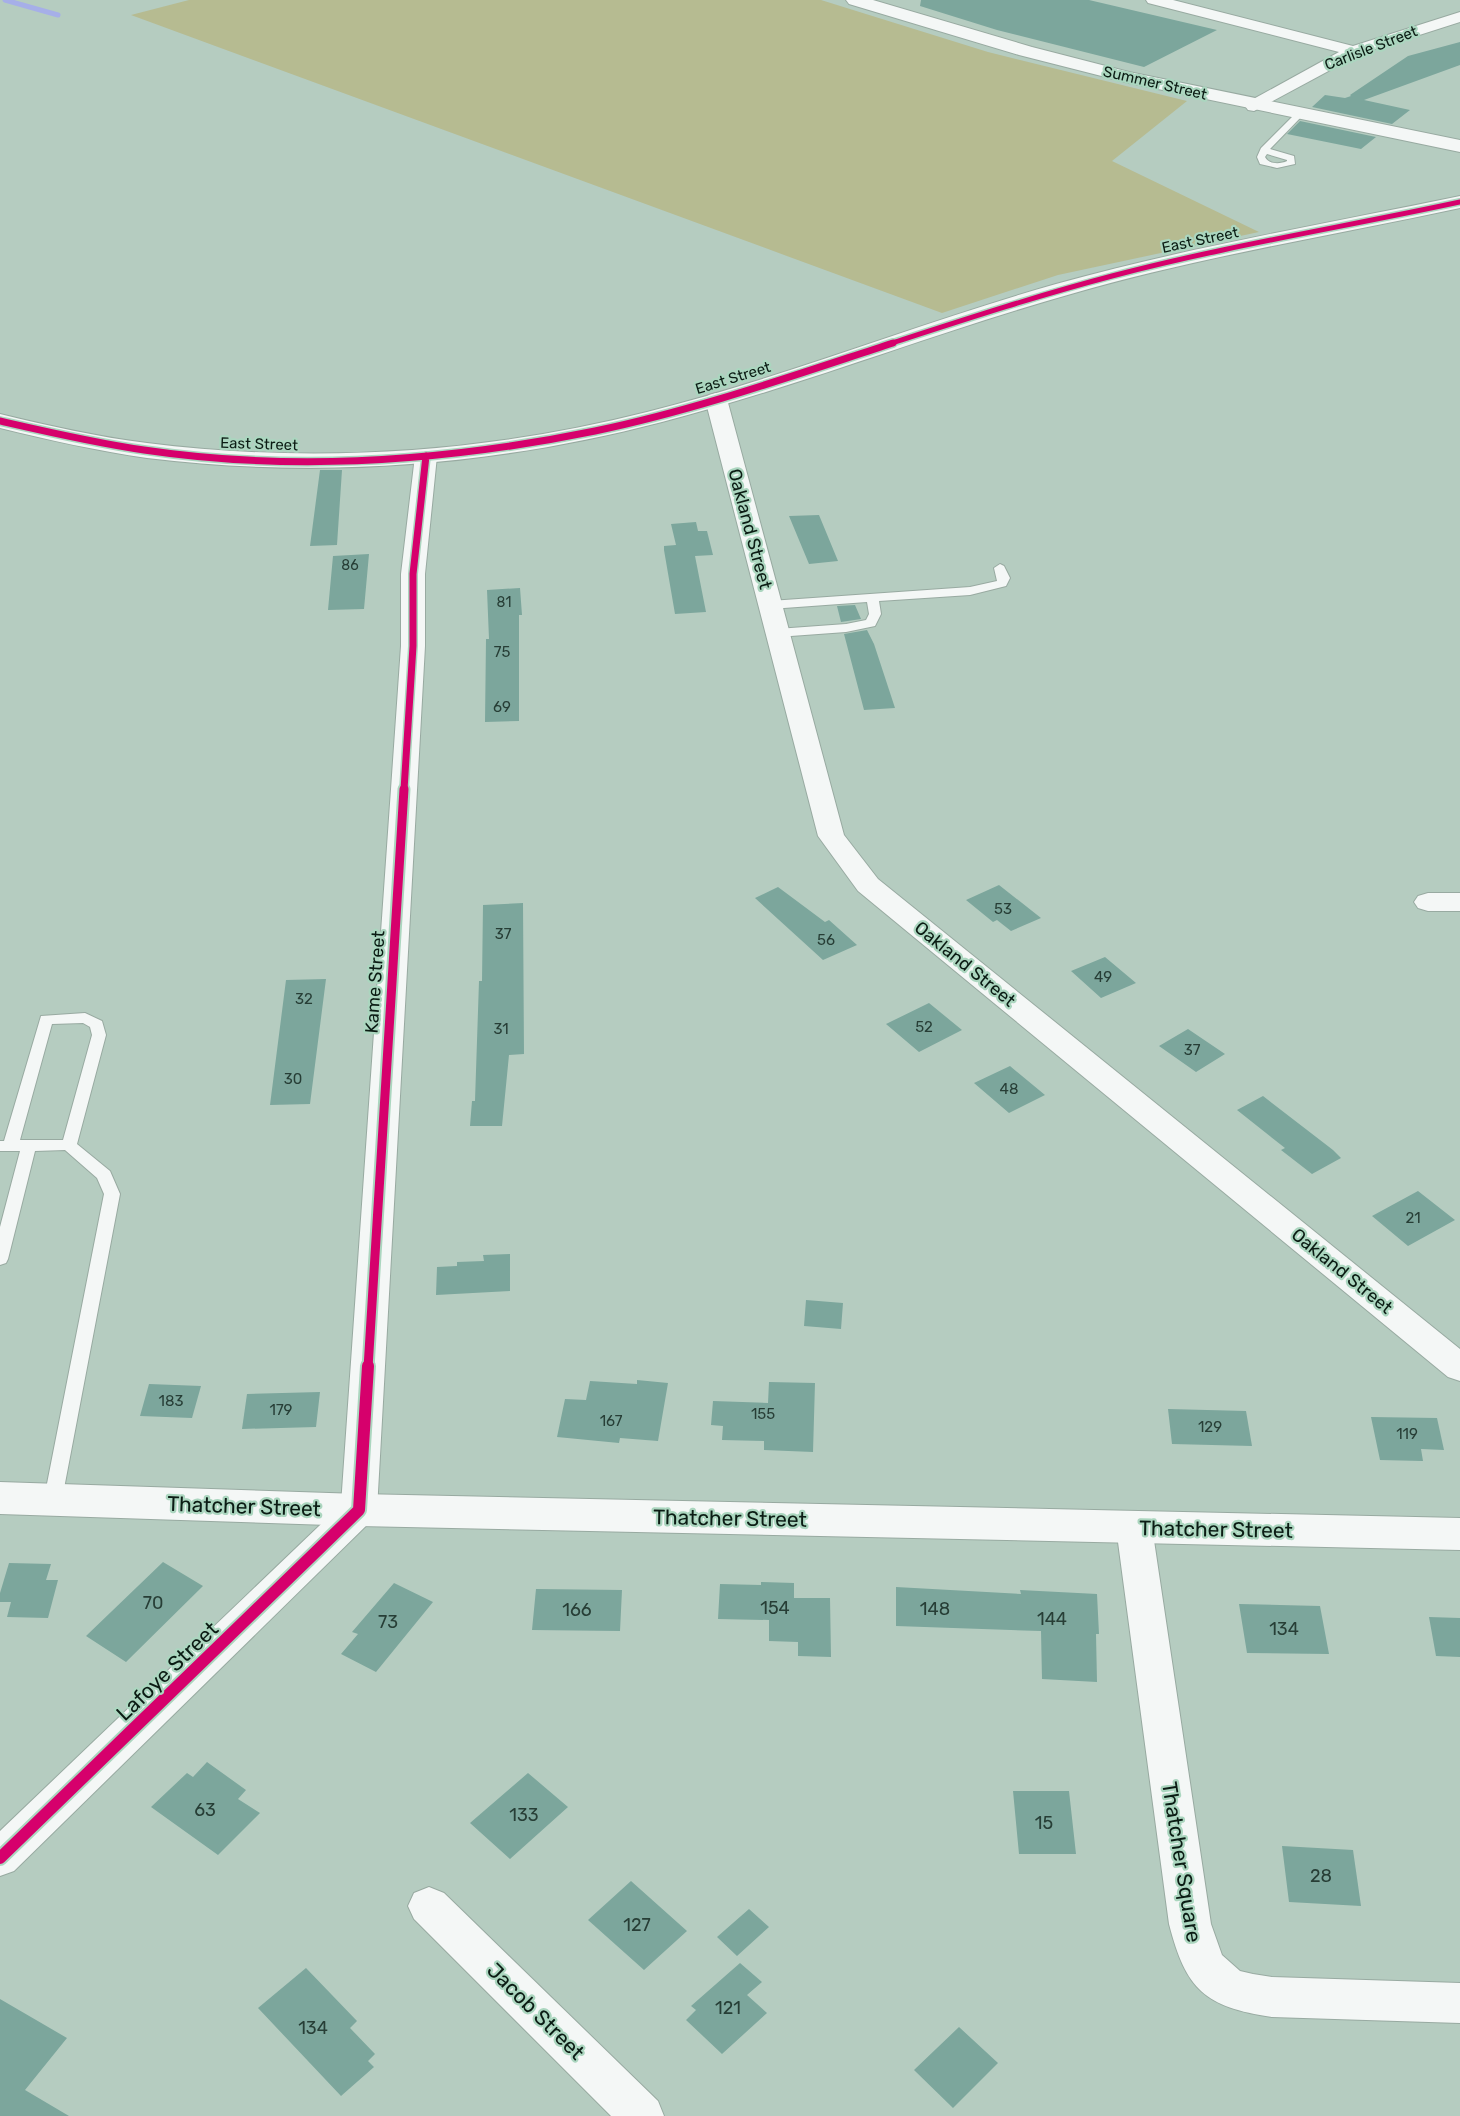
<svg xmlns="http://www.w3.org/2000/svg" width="1460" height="2116" font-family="Rubik,sans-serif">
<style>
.green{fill:#b6bb91}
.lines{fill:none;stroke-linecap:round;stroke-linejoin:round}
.stream{stroke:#a6afe8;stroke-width:5}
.building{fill:#7ca69c}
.service-casing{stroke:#98aaa1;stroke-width:2}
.minor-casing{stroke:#98aaa1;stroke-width:2}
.tertiary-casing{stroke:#98aaa1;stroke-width:2}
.service{fill:#f4f7f6;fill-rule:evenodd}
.minor{fill:#f4f7f6;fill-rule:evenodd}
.tertiary{fill:#f4f7f6;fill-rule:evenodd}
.cycleway-far3-casing{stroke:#abd6bf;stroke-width:8}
.cycleway-far2-casing{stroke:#abd6bf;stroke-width:10}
.cycleway-far1-casing{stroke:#abd6bf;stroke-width:13}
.cycleway-casing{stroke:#abd6bf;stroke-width:16}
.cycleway-far3{stroke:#d6006c;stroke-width:5}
.cycleway-far2{stroke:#d6006c;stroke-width:7}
.cycleway-far1{stroke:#d6006c;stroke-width:9}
.cycleway{stroke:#d6006c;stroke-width:12}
.labels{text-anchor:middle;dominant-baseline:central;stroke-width:4.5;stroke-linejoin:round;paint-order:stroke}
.far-number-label{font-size:14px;fill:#273e36}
.far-street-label{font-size:15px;fill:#0b1c14;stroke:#abd6bf}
.number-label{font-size:15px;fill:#273e36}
.street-label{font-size:18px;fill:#0b1c14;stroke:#abd6bf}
.near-number-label{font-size:18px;fill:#273e36}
.near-street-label{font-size:21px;fill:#0b1c14;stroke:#abd6bf}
</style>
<rect width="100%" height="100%" fill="#b5ccc0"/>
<path class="green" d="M189 0H821L988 52 1187 101 1112 161 1259 232 1058 275 942 313 131 15Z"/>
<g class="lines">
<path class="stream" d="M5 0 58 15"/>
</g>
<path class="building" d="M921 0H1089L1217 30 1144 67 997 30 920 6Z
M1460 42V65L1364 100 1410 110 1392 124 1312 107 1325 95 1345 98 1351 96 1350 95 1408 56Z
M1300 121 1376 137 1361 149 1287 134Z
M320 470H342L337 545 310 546Z
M819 515 838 561 809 564 789 516Z
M696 522 698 531H707L713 555 695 556 706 612 675 614 664 550V546L676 545 671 524Z
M369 554 364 609 328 610 333 556Z
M520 588 522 615H519V721L485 722 486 639H489L487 590Z
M855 605 861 619 841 622 837 606Z
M867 630 874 644 895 708 864 710 844 634Z
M999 885 1041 918 1011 931 997 920 993 922 966 900Z
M778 887 825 922 829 920 857 945 823 960 755 898Z
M523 903 524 1054 509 1055 502 1126H470L472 1101H475L479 981H482L483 905Z
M1105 957 1136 983 1101 998 1071 971Z
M326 979 310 1104 270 1105 286 980Z
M929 1003 962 1030 919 1052 886 1024Z
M1188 1029 1225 1054 1196 1072 1159 1046Z
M1010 1066 1045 1095 1009 1113 974 1083Z
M1263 1096 1333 1150 1341 1158 1312 1174 1281 1150 1285 1148 1237 1110Z
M1418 1191 1455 1220 1408 1246 1372 1216Z
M510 1254V1291L436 1295 437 1267 457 1266V1262L484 1261 483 1255Z
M806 1300 843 1303 841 1329 804 1326Z
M637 1380 668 1383 658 1441 620 1438 619 1443 557 1437 565 1399 586 1400 590 1381 637 1384Z
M769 1382 815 1383 813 1452 764 1450V1441L722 1440 723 1426 711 1425 713 1401 768 1403Z
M149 1384 201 1386 192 1418 140 1416Z
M320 1392 316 1427 242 1429 247 1394Z
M1168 1409 1246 1411 1252 1446 1172 1444Z
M1371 1417 1437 1418 1444 1450 1421 1449 1423 1461 1380 1460Z
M163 1562 203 1586 126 1662 86 1636Z
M9 1563 51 1564 46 1580H58L48 1618 7 1617 11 1602H0V1593Z
M761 1582 794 1583V1598H830L831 1657 798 1656V1642L769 1641V1620L718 1619 720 1584 761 1585Z
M394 1583 433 1602 376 1672 341 1654 358 1634 352 1632Z
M896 1587 1021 1594 1020 1590 1097 1594 1099 1634H1096L1097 1682 1042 1679 1041 1631 896 1626Z
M536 1589 622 1590 620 1631 532 1630Z
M1239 1604 1320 1606 1329 1654 1247 1653Z
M1429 1617 1460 1618V1657L1436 1656Z
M207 1762 246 1790 238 1799 260 1813 218 1855 151 1807 187 1773 193 1777Z
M528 1773 568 1807 510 1859 470 1823Z
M1013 1791H1069L1076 1854H1019Z
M1282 1846 1353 1850 1361 1906 1289 1902Z
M631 1881 687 1931 644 1970 588 1920Z
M749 1909 769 1927 737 1956 717 1937Z
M740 1963 762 1982 747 1995 767 2013 722 2054 686 2020 696 2010 691 2006Z
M306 1968 357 2021 350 2028 375 2054 368 2061 374 2067 341 2096 258 2008Z
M0 1999 67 2038 25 2090 69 2116H0Z
M959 2027 998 2063 953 2108 914 2070Z"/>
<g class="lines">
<defs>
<path id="service" d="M1296 113 1303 115 1270 149 1294 156 1295 164 1277 168 1260 164 1257 157 1261 148ZM1267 154 1287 160V161C1281 164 1269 165 1265 157Z
M1000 564 1004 566 1010 578 1006 586 970 595 879 601 881 614 875 626 846 632 777 637 771 633 777 629 846 624 866 620 869 614 867 602 770 609 764 605 770 601 970 587 997 581 994 568Z
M85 1013 102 1021 106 1035 77 1144 110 1171 120 1194 62 1499 59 1504 53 1506 47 1504 44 1499 104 1194 97 1178 65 1150 35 1151 8 1259 6 1263 0 1265V1227L20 1151H0V1141H4L41 1016ZM83 1023 90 1027 92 1035 63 1140H20L52 1024Z"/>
<path id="minor" d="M1146 0H1173L1353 46 1460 12V22L1360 54 1254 111 1248 110 1245 106 1248 102 1339 52 1148 3Z
M716 393 723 395 727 399 844 835 878 879 1460 1349V1381L1448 1377 858 891 818 836 705 399 709 395Z
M426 449 434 451 437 456 425 574V646L377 1510 372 1520 14 1871 0 1876V1831L341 1505 401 646V574L415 456 418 451Z
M1428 893H1460V911H1428L1418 908 1414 902 1418 896Z
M1134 1513 1147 1517 1152 1527 1211 1924 1222 1955 1240 1971 1253 1974 1272 1977 1460 1983V2023L1272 2017C1205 2007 1186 1990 1169 1924L1116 1527 1121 1517Z
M429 1887 444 1893 658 2101 664 2116H611L414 1919 408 1906 414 1893Z"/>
<path id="tertiary" d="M846 0H873L1032 47 1129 72 1460 140V152L1129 83 1019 55 849 4Z
M1460 196V208C1330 236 1198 257 1071 294 933 333 800 386 662 422 494 466 320 479 147 458 98 451 49 440 0 428V414C49 426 98 437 147 443 314 464 484 453 647 412 786 377 919 323 1056 284 1189 247 1325 224 1460 196Z
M0 1482 359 1494 1460 1518V1550L359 1526 0 1514Z"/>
</defs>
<use href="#service" class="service-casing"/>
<use href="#minor" class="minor-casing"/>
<use href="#tertiary" class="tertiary-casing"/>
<use href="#service" class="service"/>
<use href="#minor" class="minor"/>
<use href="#tertiary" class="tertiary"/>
<defs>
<path id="cycleway-far3" d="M889 344C963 320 1036 296 1112 276 1226 246 1344 227 1460 202"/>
<path id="cycleway-far2" d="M0 421C48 432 95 443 144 450 293 472 448 461 595 431 696 410 795 375 893 343
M404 790 413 646V574L426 456"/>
<path id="cycleway-far1" d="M368 1368 404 789"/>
<path id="cycleway" d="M0 1858 359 1510 368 1366"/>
</defs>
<use href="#cycleway-far3" class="cycleway-far3-casing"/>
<use href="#cycleway-far2" class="cycleway-far2-casing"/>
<use href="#cycleway-far1" class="cycleway-far1-casing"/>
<use href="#cycleway" class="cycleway-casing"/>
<use href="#cycleway-far3" class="cycleway-far3"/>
<use href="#cycleway-far2" class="cycleway-far2"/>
<use href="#cycleway-far1" class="cycleway-far1"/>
<use href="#cycleway" class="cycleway"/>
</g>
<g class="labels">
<g class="far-number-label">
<text x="350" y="565">86</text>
<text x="504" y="602">81</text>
</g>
<g class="far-street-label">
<text transform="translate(1371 48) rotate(-21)">Carlisle Street</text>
<text transform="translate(1155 83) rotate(13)">Summer Street</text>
<text transform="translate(1200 240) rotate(-12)">East Street</text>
<text transform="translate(733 378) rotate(-17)">East Street</text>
<text transform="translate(259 444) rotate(2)">East Street</text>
</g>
<g class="number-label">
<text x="502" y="652">75</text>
<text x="502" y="707">69</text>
<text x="1003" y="909">53</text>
<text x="503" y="934">37</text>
<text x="826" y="940">56</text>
<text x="1103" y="977">49</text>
<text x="304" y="999">32</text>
<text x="924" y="1027">52</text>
<text x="501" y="1029">31</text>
<text x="1192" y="1050">37</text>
<text x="293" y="1079">30</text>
<text x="1009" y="1089">48</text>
<text x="1413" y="1218">21</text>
<text x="171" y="1401">183</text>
<text x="281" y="1410">179</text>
<text x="763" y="1414">155</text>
<text x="611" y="1421">167</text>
<text x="1210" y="1427">129</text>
<text x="1407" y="1434">119</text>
</g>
<g class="street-label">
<text transform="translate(750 529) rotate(75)">Oakland Street</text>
<text transform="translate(965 964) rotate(39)">Oakland Street</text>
<text transform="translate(375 982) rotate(-86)">Kame Street</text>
<text transform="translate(1342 1271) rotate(39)">Oakland Street</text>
</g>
<g class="near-number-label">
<text x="153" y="1603">70</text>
<text x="775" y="1608">154</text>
<text x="935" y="1609">148</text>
<text x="577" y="1610">166</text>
<text x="1052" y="1619">144</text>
<text x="388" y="1622">73</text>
<text x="1284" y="1629">134</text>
<text x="205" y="1810">63</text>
<text x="524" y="1815">133</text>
<text x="1044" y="1823">15</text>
<text x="1321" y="1876">28</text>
<text x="637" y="1925">127</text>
<text x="728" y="2008">121</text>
<text x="313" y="2028">134</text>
</g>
<g class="near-street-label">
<text transform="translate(244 1506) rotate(2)">Thatcher Street</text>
<text transform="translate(730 1518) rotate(1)">Thatcher Street</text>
<text transform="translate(1216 1529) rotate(1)">Thatcher Street</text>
<text transform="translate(167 1671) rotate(-44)">Lafoye Street</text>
<text transform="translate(1182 1862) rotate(81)">Thatcher Square</text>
<text transform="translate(536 2011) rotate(45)">Jacob Street</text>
</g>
</g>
</svg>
